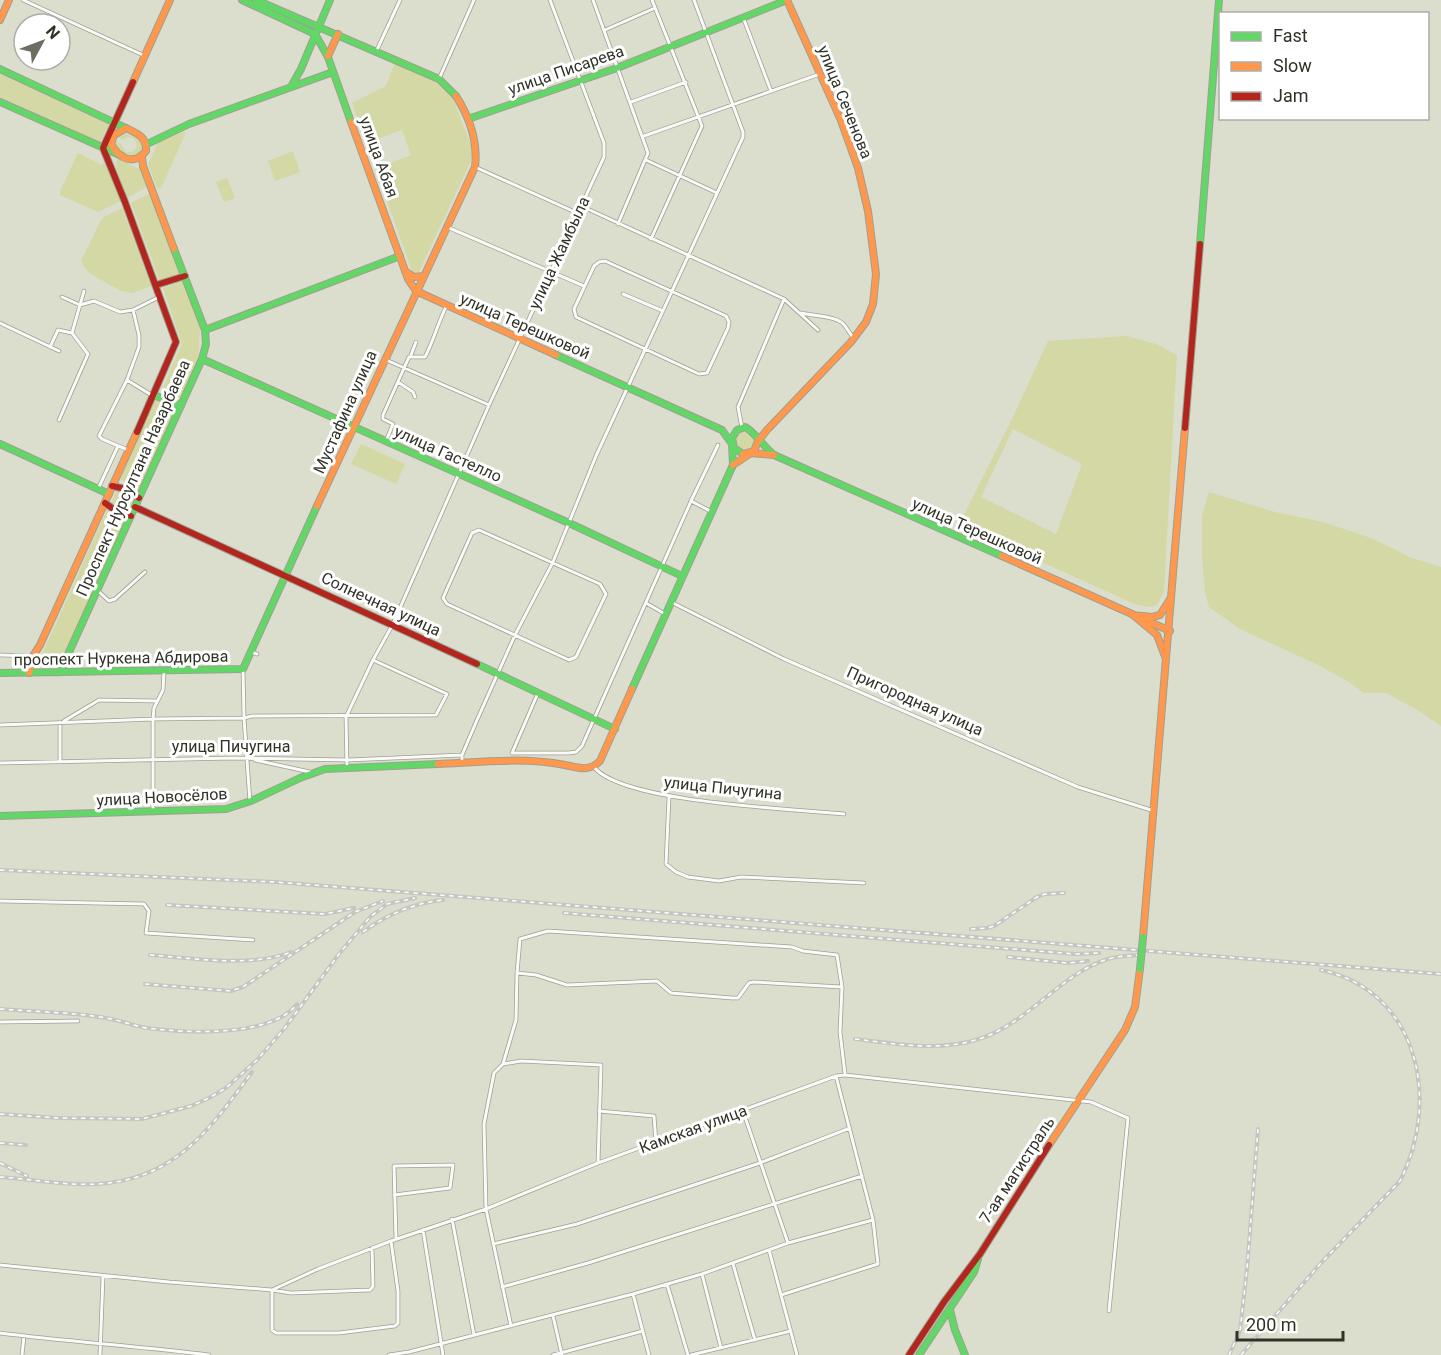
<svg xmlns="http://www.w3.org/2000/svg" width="1441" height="1355" font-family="Roboto,sans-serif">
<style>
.green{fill:#d3d8a4;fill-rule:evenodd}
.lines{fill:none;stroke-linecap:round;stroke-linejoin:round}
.street-casing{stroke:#9ea093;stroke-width:4.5}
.fast-casing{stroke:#9ea093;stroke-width:8}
.slow-casing{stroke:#9ea093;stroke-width:8}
.jam-casing{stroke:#9ea093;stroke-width:8}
.street{stroke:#fafaf8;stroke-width:3}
.fast{stroke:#63d668;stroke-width:6}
.slow{stroke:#ff974d;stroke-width:6}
.jam{stroke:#b3261e;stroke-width:6}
.rail-casing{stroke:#c5c5c1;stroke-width:4}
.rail{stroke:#fff;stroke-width:1.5;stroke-dasharray:4.5;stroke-linecap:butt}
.fast-bridge-casing{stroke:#9ea093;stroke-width:8;stroke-linecap:butt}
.fast-bridge{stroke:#63d668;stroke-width:6}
.labels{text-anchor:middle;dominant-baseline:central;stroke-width:6;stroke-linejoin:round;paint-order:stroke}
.street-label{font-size:16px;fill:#313227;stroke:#fff}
</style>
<rect width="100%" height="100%" fill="#dbdecd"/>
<path class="green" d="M395 62 441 84 450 91 473 151 470 163 418 274H413L386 198 399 193 388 164 411 155 402 130 366 143 352 103 386 86Z
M0 74 109 124 100 143 0 97Z
M184 132 185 135 161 188 157 189 148 164 158 142Z
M125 133 143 142C146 150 141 156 133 157L117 150 116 141 121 144 126 152H131L135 150 137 144 133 138 128 137 123 140 117 137Z
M293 151 300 172 275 181 268 161Z
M78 153 102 165 104 162 106 163 121 201 98 212 60 195V191Z
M117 159 140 169 147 187 127 198 116 167Z
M227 178 235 198 224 202 216 182Z
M150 193 181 273 160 281 131 203Z
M122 208 151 286 133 293 121 291 89 273 81 261 102 218Z
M183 281 200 328 198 360 180 398 162 390 182 344 163 288Z
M1127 336 1156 344 1177 355 1164 591 1157 605 1150 607 1137 605 959 525 1014 415 1048 341ZM1013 429 1082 464 1056 534 981 497Z
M156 398 176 407 140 489 120 479Z
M735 441a10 10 0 1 1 20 0a10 10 0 1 1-20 0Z
M361 444 405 464 396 484 351 464Z
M117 489 136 498 129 512 111 503Z
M1209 492 1275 512 1323 522 1371 538 1412 558 1441 567V726L1416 709 1386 693H1364L1349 682 1318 665 1240 629 1209 607 1205 592 1202 554V516Z
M107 510 126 519 59 664 37 666Z"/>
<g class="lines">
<defs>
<path id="street" d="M23 0 145 56
M593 0 648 153 618 224
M743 17 771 91
M605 30 655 8
M376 52 400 0
M439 79 474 0
M631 102 686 82
M644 136 820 74
M646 160 717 193
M475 167 577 213
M581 206 784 299 818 330
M447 227 584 286
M651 239 702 126 652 0
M605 261 726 316 729 322 728 328 707 373 699 374 576 317 574 309 594 266 599 262Z
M623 294 663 311
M62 297 80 305 94 301 120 312 133 310 159 297
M133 310 139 335V347L127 380 153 396
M801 313C813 316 831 315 841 322 847 326 848 333 854 338
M0 323 59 351
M50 347 58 330 72 333 84 291
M411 355 416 342
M384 359 489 405
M127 380 99 436 102 439 128 450
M398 382 413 392 415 397
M59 420 88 354 72 333
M742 428 738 407 784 299
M386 441 393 424 383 419V415L409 357H425C434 340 438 322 447 305
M98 489 118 446
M691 501 712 512
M479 530 600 584 606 594 576 657 569 660 447 604 443 598 472 533Z
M98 591 109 601 115 599 145 572
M671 602 784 659 1078 787 1154 811
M646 603 665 614
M251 652 257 654
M0 655 33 656
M243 669 244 718 250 802
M64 721 99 700 157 701
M60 722V762
M0 725 153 719 244 718 252 716 436 715 447 694 373 660
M512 753H569L576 752 582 746 691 501 718 445
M512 753 538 693
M255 760 310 772
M462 762V755L477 720 515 635 553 562 596 456 743 137V132L694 0
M0 763 234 758 348 760 462 755
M594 767C622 803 796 809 844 814
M347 768 346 717 373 660 393 624 489 405 604 157V143L550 0
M669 797 666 864 676 872 688 877 719 881 741 877 864 883
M153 812V719L154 708 163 690 164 671
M0 901 144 904 149 911 146 933 253 940
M517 973 536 975 567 985 657 981 671 993 732 998H738L749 983 753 982 842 987 840 1032 845 1074
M0 1022 78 1021
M503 1064 521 1061 601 1065 598 1163
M599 1111 654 1116 656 1142
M743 1111 788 1243
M394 1195 450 1188 453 1165 394 1166 396 1239
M452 1219 474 1335
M423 1230 443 1355
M493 1244 577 1224 760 1163 850 1128
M769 1250 797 1355
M733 1264 755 1340
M0 1265 169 1282 272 1290 291 1293 370 1290 373 1286 372 1248
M702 1274 721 1348
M667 1284 688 1355
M502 1287 588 1263 862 1176
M272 1290 318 1269 391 1241 486 1209 598 1163 836 1076 845 1075 1091 1102 1128 1118 1109 1311
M272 1290V1330L276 1333H339L395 1326 398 1323V1291L391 1241
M633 1294 649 1355
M781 1295 878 1264 873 1220 836 1076
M553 1316 562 1355
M511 1326 486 1209 484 1124 494 1073 503 1064 516 1020 517 973 520 939 548 931 792 947 803 951 837 955 842 987
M0 1333C70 1342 139 1346 209 1355
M22 1355 24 1336
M100 1355 103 1276
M389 1355 409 1352 633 1294 702 1274 788 1243 873 1220
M553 1355 643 1331
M691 1355 791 1331"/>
<path id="fast" d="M242 0 315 34 328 57 351 122
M256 0 439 79 456 96
M0 69 126 128
M292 85 301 69 330 0
M0 102 122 156
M468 119 617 68 787 0
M147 144 189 124 333 72
M1200 244 1219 0
M205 330 400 256
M556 355 722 430 732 444 733 465 632 689
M202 359 569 523 682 576
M154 395 181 406
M0 444 109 494
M743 454 734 448 732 438 737 430 745 427C754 431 764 447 774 455L1002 556
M477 664 615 729
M60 672 202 359 206 344 205 330 174 249
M0 673 243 669 317 506
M0 816 226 809 251 801 300 778 325 769 438 764
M950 1310 955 1330 965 1355
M919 1355 974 1272 978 1259"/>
<path id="slow" d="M0 20 9 0
M328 56 338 34
M133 82 170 0
M351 122 408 279 416 291 556 355
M126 128C137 133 147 137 146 151 134 166 119 159 111 144L114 135Z
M142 157 143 166 174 249
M405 271 414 277 424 276
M743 454 754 451 758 441 767 430 851 342 866 322 873 304 876 274 868 211 858 168 840 118 787 0
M733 465 751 453 774 455
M317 506 475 167C478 141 470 118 456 96
M1002 556 1170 631
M1133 615 1157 635 1166 659
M1133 615 1152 617 1160 615 1170 599
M29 673 33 656 40 645 137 432
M438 764C480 762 523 757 565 765 579 768 589 772 600 761L632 689
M1143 937 1185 428
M1049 1145 1125 1030 1135 1007 1140 969"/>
<path id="jam" d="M133 82 103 148 125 202 176 342 137 432
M156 285 185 276
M1185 428 1200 244
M112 486 126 489 139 498
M105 503 116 511 131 516
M135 507 477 664
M909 1355 944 1302 980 1254 1049 1145"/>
</defs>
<use href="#street" class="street-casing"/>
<use href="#fast" class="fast-casing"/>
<use href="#slow" class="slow-casing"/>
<use href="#jam" class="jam-casing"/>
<use href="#street" class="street"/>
<use href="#fast" class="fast"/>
<use href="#slow" class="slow"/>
<use href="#jam" class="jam"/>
<defs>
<path id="rail" d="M0 870 275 882 1441 974
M167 905 325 914 354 908
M564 913 1075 954 1099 953
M971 929 987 928 994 926 1037 897 1045 894 1064 893
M363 932C386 915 414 903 443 900
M150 955C193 958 250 968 291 952
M1008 957 1067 963 1088 961
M145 984 231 991 243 987 355 912 383 901
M0 1009C35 1012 72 1012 106 1018 120 1020 133 1026 147 1028 185 1033 271 1038 297 1004
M855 1039C896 1044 939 1052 979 1039 1029 1023 1060 974 1108 959 1118 956 1129 956 1140 955
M0 1114 59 1118 142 1119 191 1106 209 1098 226 1088 257 1060 284 1029 339 954 370 917 387 904 415 898
M0 1143 26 1145
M0 1163 27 1176
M0 1177C30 1179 68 1186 97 1184 175 1180 210 1129 252 1072
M1229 1355 1240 1331 1247 1269 1258 1129
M1241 1355 1321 1263 1400 1181C1441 1101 1419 991 1321 970"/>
</defs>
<use href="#rail" class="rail-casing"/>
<use href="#rail" class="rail"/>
<defs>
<path id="fast-bridge" d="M1140 969 1143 937"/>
</defs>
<use href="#fast-bridge" class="fast-bridge-casing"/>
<use href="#fast-bridge" class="fast-bridge"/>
</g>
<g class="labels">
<g class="street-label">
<text transform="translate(566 70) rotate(-19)">улица Писарева</text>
<text transform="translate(845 102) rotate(68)">улица Сеченова</text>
<text transform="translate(379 157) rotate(70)">улица Абая</text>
<text transform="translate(559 253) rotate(-65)">улица Жамбыла</text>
<text transform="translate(525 326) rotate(24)">улица Терешковой</text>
<text transform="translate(345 412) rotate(-66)">Мустафина улица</text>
<text transform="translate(448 454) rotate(24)">улица Гастелло</text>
<text transform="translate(133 478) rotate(-66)">Проспект Нурсултана Назарбаева</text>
<text transform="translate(977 531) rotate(24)">улица Терешковой</text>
<text transform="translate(381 604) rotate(25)">Солнечная улица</text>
<text transform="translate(121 658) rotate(-1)">проспект Нуркена Абдирова</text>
<text transform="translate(915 701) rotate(24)">Пригородная улица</text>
<text x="231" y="746">улица Пичугина</text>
<text transform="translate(723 788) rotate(6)">улица Пичугина</text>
<text transform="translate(162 797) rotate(-3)">улица Новосёлов</text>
<text transform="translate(693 1129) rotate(-20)">Камская улица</text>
<text transform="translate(1017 1170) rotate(-57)">7-ая магистраль</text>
</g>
</g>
<rect x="1219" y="12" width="210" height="108" fill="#ffffff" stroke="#adada9" stroke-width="1.5"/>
<rect x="1231" y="32" width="30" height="9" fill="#63d668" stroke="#adada9" stroke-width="1.5"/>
<text x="1273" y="42" font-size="18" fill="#313227">Fast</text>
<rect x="1231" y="62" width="30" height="9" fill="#ff974d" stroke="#adada9" stroke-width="1.5"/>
<text x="1273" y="72" font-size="18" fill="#313227">Slow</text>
<rect x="1231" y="92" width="30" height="9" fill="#b3261e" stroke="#adada9" stroke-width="1.5"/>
<text x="1273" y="102" font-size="18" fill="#313227">Jam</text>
<g transform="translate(42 42) rotate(49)"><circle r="28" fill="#ffffff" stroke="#adada9" stroke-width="1.5"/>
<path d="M0-4.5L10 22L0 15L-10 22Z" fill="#6c6e61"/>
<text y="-9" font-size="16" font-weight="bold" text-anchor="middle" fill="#313227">N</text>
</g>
<path d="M1237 1331v9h106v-9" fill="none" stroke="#313227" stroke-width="3"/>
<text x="1246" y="1331" font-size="18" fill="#313227" stroke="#ffffff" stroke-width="4.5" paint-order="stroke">200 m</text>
</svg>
